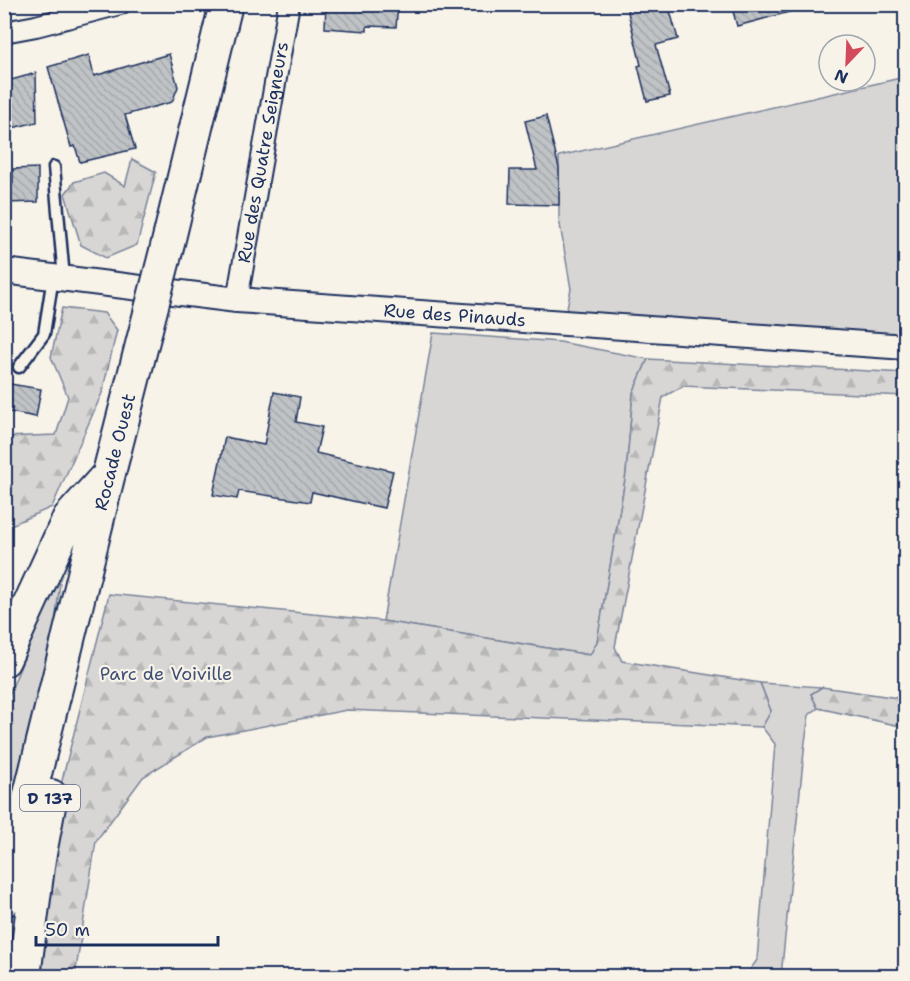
<svg xmlns="http://www.w3.org/2000/svg" width="910" height="981" font-family="'Shantell Sans',sans-serif">
<style>
.grass{fill:#d7d6d4;stroke:#798299;stroke-width:1.5}
.forest{fill:url(#forest-firs);stroke:#798299;stroke-width:1.5}
.building{fill:url(#building-back-hatch);stroke:#1b2f5e;stroke-width:1.5}
.lines{fill:none;stroke-linecap:round;stroke-linejoin:round}
.service-casing{stroke:#1b2f5e;stroke-width:15}
.minor-casing{stroke:#1b2f5e;stroke-width:24}
.tertiary-casing{stroke:#1b2f5e;stroke-width:28}
.primary-casing{stroke:#1b2f5e;stroke-width:36}
.service{stroke:#f7f3e8;stroke-width:10}
.minor{stroke:#f7f3e8;stroke-width:20}
.tertiary{stroke:#f7f3e8;stroke-width:24}
.primary{stroke:#f7f3e8;stroke-width:32}
.primary-bridge-casing{stroke:#1b2f5e;stroke-width:36;stroke-linecap:butt}
.primary-bridge{stroke:#f7f3e8;stroke-width:32}
.labels{text-anchor:middle;dominant-baseline:central;stroke-width:4.5;stroke-linejoin:round;paint-order:stroke}
.shield{fill:#f7f3e8;stroke:#5d6a87;stroke-width:1.5}
.shield-label{font-size:16px;font-weight:bold;fill:#1b2f5e}
.street-label{font-size:18px;fill:#1b2f5e;stroke:#f7f3e8}
.park-label{font-size:18px;fill:#415076;stroke:#f7f3e8}
</style>
<defs>
<pattern id="forest-firs" width="22" height="20" patternUnits="userSpaceOnUse" patternTransform="scale(1.5)"><rect width="22" height="20" fill="#d7d6d4"/><path d="M5 1l3.5 6h-7zM16 11l3.5 6h-7z" fill="#b8b8b8"/></pattern>
<pattern id="building-back-hatch" width="6" height="6" patternUnits="userSpaceOnUse" patternTransform="scale(1.5)"><rect width="6" height="6" fill="#c0c3c5"/><path d="M-1 5l2 2M0 0l6 6M5-1l2 2" fill="none" stroke="#a4a8ac"/></pattern>
</defs>
<rect width="100%" height="100%" fill="#f7f3e8"/>
<filter id="ink" filterUnits="userSpaceOnUse"><feTurbulence type="fractalNoise" baseFrequency=".0167" numOctaves="2"/><feDisplacementMap in="SourceGraphic" scale="12" xChannelSelector="R" yChannelSelector="G"/><feConvolveMatrix kernelMatrix="1 2 1 2 8 2 1 2 1" color-interpolation-filters="sRGB"/></filter>
<g filter="url(#ink)">
<path class="grass" d="M905 77V335L566 312 571 289 559 219V156Z
M433 333 560 342 648 359 633 393 626 474 597 642 590 655 383 621Z
M56 580 60 583 10 976H4V707Z
M760 683 822 687 811 694 818 708 809 715 805 742 781 976H740L750 970 757 960 775 744 762 727 771 711Z"/>
<path class="forest" d="M132 159 156 172 137 245 106 258 81 245 65 194 74 182 104 173 125 186Z
M62 308 104 313 117 330 102 393 52 507 9 526 4 524 5 437 56 435 68 397 51 357Z
M648 359 905 373V396L683 386 663 397 615 647 622 661 760 683 771 711 762 727 347 710 207 737 143 777 96 841 75 976H36L46 844 109 594 383 621 590 655 597 642 626 474 633 393Z
M822 687 905 699V727L818 708 811 694Z"/>
<path class="building" d="M326 4H398L396 27 367 26V31L325 28Z
M626 4H668L678 39 656 45 670 96 647 101 638 66 641 65Z
M731 4H792L793 11 737 26Z
M169 54 178 87 172 102 125 115 135 149 80 162 75 146 71 147 48 67 89 55 94 76Z
M36 73 37 122 8 129 4 115V82Z
M546 116 559 168V205L509 204 510 170H537L525 121Z
M38 168V202L4 203V184L13 183V169Z
M4 383 41 389 36 417 4 411Z
M274 392 300 397 296 422 322 427 316 453 393 471 384 508 312 492 310 502 239 491 237 499 213 495 225 437 264 445Z"/>
<g class="lines">
<defs>
<path id="service" d="M54 167 64 278
M19 367 44 334 53 277"/>
<g id="minor">
<path d="M4 32 36 26 120 4"/>
<path id="s1" d="M237 300 289 4"/>
</g>
<g id="tertiary">
<path id="s2" d="M4 271 237 300 906 347"/>
</g>
<path id="primary" d="M166 251 226 4
M4 660 69 518 107 476
M4 900 109 473
M24 976 39 859 51 796"/>
</defs>
<use href="#service" class="service-casing"/>
<use href="#minor" class="minor-casing"/>
<use href="#tertiary" class="tertiary-casing"/>
<use href="#primary" class="primary-casing"/>
<use href="#service" class="service"/>
<use href="#minor" class="minor"/>
<use href="#tertiary" class="tertiary"/>
<use href="#primary" class="primary"/>
<defs>
<path id="primary-bridge" d="M109 473 166 251"/>
</defs>
<use href="#primary-bridge" class="primary-bridge-casing"/>
<use href="#primary-bridge" class="primary-bridge"/>
</g>
</g>
<g class="labels">
<rect class="shield" x="20" y="785" width="60" height="26" rx="4.5"/>
<g class="shield-label">
<text x="50" y="798">D 137</text>
</g>
<g class="street-label">
<text stroke="none"><textPath href="#s1" startOffset="150">Rue des Quatre Seigneurs</textPath></text>
<text stroke="none"><textPath href="#s2" startOffset="453">Rue des Pinauds</textPath></text>
<text transform="translate(115 452) rotate(-76)">Rocade Ouest</text>
</g>
<g class="park-label">
<text x="166" y="674">Parc de Voiville</text>
</g>
</g>
<rect width="910" height="981" fill="none" stroke="#f7f3e8" stroke-width="24"/>
<rect x="12" y="12" width="886" height="957" fill="none" stroke="#1b2f5e" stroke-width="2" filter="url(#ink)"/>
<g transform="translate(847 63) rotate(203)"><circle r="28" fill="#f7f3e8" stroke="#9fa5b1" stroke-width="1.5"/>
<path d="M0-4.5L10 22L0 15L-10 22Z" fill="#d1495b"/>
<text y="-9" font-size="16" font-weight="bold" text-anchor="middle" fill="#1b2f5e">N</text>
</g>
<path d="M36 936v9h182v-9" fill="none" stroke="#1b2f5e" stroke-width="3"/>
<text x="45" y="936" font-size="18" fill="#1b2f5e" stroke="#f7f3e8" stroke-width="4.5" paint-order="stroke">50 m</text>
</svg>
